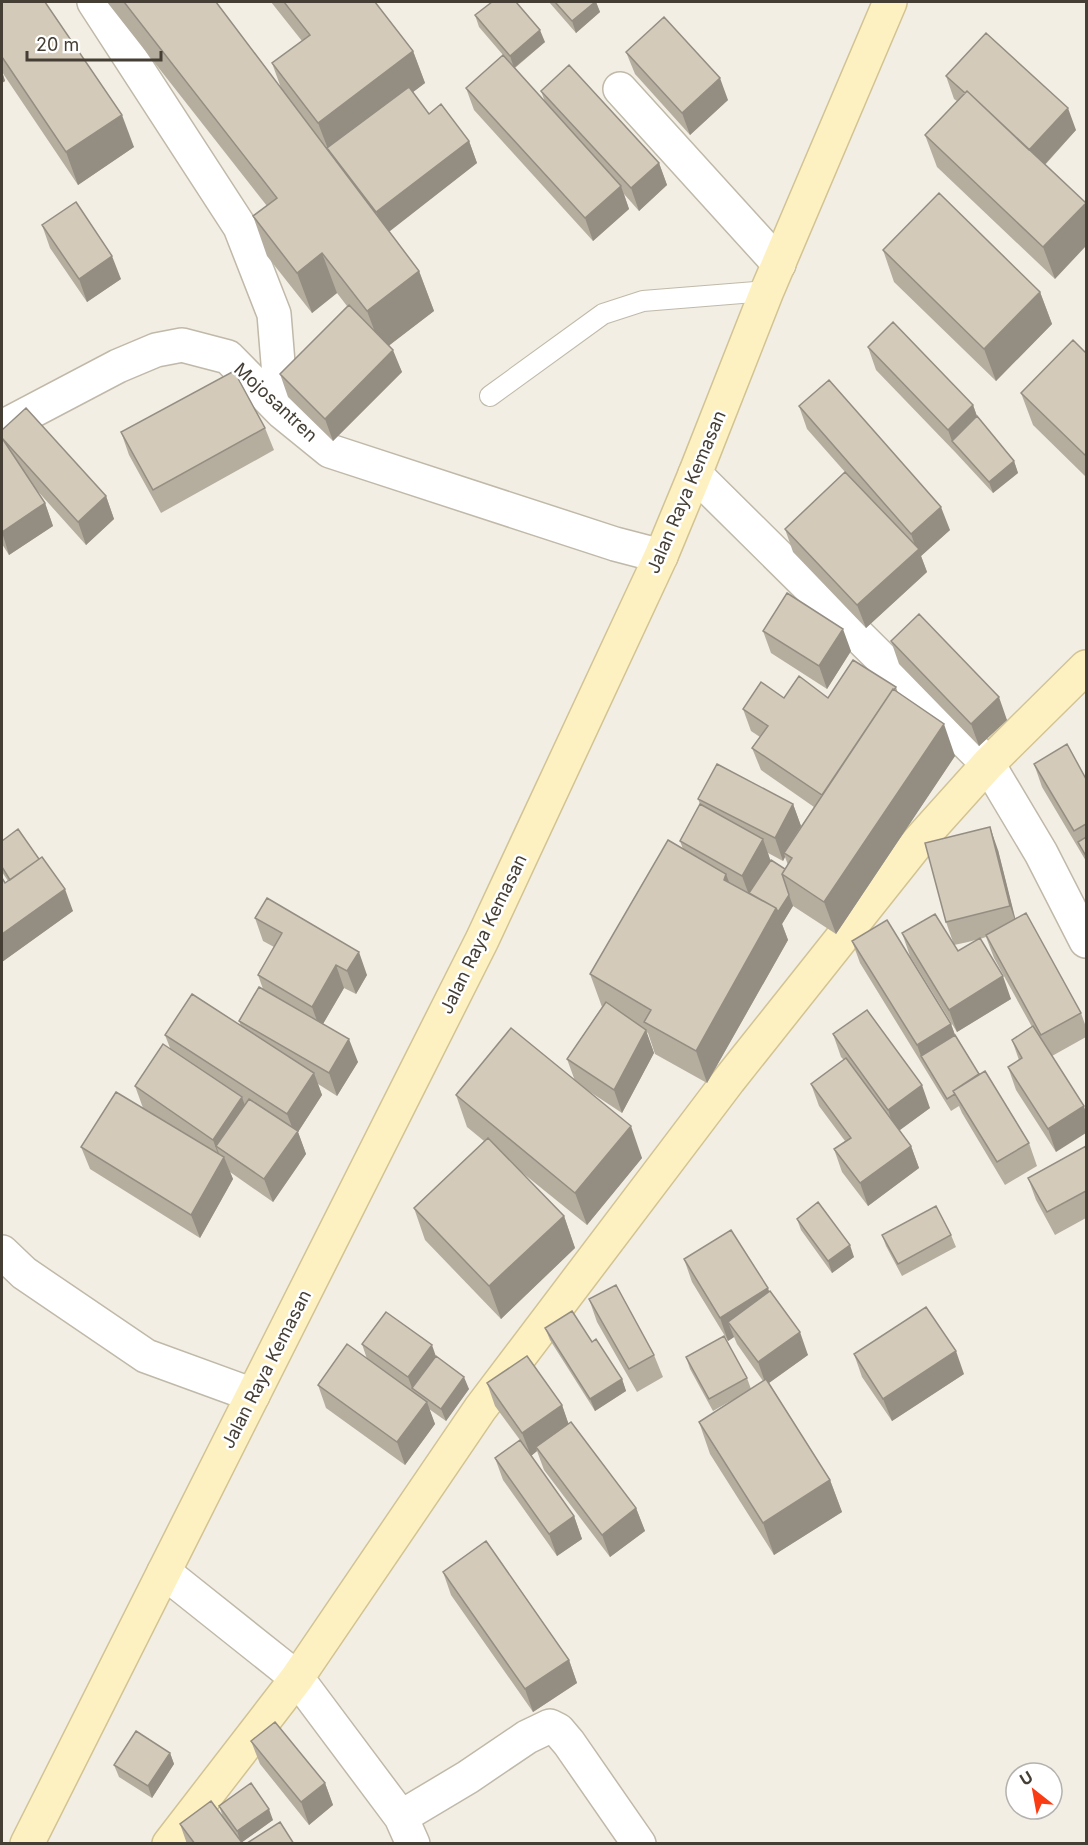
<svg xmlns="http://www.w3.org/2000/svg" width="1088" height="1845" font-family="Inter,sans-serif">
<style>
.lines{fill:none;stroke-linecap:round;stroke-linejoin:round}
.lane-casing{stroke:#c0b9a9;stroke-width:22}
.street-casing{stroke:#c0b9a9;stroke-width:36}
.secondary-casing{stroke:#d2c393;stroke-width:36}
.lane{stroke:#fff;stroke-width:20}
.street{stroke:#fff;stroke-width:33}
.secondary{stroke:#fef1c1;stroke-width:33}
.wall{fill:#b5ae9f;fill-rule:evenodd}
.shaded-wall{fill:#948d82}
.building{fill:#d3cab9;stroke:#948d82;stroke-width:1.5}
.labels{text-anchor:middle;dominant-baseline:central;stroke-width:5;stroke-linejoin:round;paint-order:stroke}
.street-label{font-size:18px;fill:#443e34;stroke:#fff}
</style>
<rect width="100%" height="100%" fill="#f2eee4"/>
<g class="lines">
<defs>
<path id="lane" d="M490 396 603 314 643 301 767 291"/>
<path id="street" d="M94 2 240 227 274 314 282 412
M620 89 779 264
M2 427 118 366 156 350 182 345 228 357 282 412 330 451 615 544 661 556
M695 474 988 764 1041 853 1086 941
M2 1252 24 1273 146 1356 253 1395
M164 1572 297 1678 401 1817 413 1844
M401 1817 468 1777 527 1737 550 1726 558 1730 569 1743 639 1844"/>
<path id="secondary" d="M27 1844 482 940 661 556 695 474 767 291 890 2
M169 1844 297 1678 480 1409 729 1080 918 842 988 764 1086 667"/>
</defs>
<use href="#lane" class="lane-casing"/>
<use href="#street" class="street-casing"/>
<use href="#secondary" class="secondary-casing"/>
<use href="#lane" class="lane"/>
<use href="#street" class="street"/>
<use href="#secondary" class="secondary"/>
</g>
<path class="wall" d="M2 2 134 147 78 185 2 72 5 81 2 83Z
M107 2H216L281 88 272 63 302 41 271 2H375L413 51 425 83 413 92 429 114 469 141 477 163 389 231 419 271 434 311 389 345 402 372 333 441 288 397 280 374 347 306 337 293 312 313 267 256 253 216 267 206Z
M549 2H596L600 12 576 33Z
M475 15 545 42 515 68 545 102 541 91 659 163 667 185 639 211 624 194 629 209 593 241 474 110 466 88 503 55 479 27Z
M626 52 728 100 690 135 635 74Z
M946 76 1076 130 1045 165 1055 279 937 167 925 135 957 101 954 99Z
M42 225 121 279 87 302 50 248Z
M883 250 1040 292 1052 324 996 381 894 282Z
M868 347 973 405 977 416 1014 461 1018 473 993 493 956 453 876 370Z
M1086 353V477L1033 425 1021 393Z
M799 406 950 530 921 556 927 572 866 628 793 552 785 529 845 472 807 429Z
M265 428 274 450 161 513 129 455 121 432Z
M2 430 106 496 114 519 86 545 34 487 45 503 53 526 9 555 2 544Z
M763 631 851 651 827 689 771 653Z
M891 641 1007 720 979 746 899 664Z
M896 687 898 693 955 756 836 934 793 906 782 924 788 940 707 1083 655 1054 648 1033 646 1032 654 1053 622 1113 581 1086 642 1158 587 1225 519 1170 564 1216 575 1248 501 1319 425 1240 414 1208 484 1141 467 1127 456 1095 575 1081 567 1059 602 1007 590 974 683 849 680 841 700 804 698 799 793 804 801 826 814 807 761 770 752 748 760 737 751 731 743 709 784 698H828ZM768 853 783 861 785 857 788 865 785 869 770 860Z
M1034 764 1086 779V861L1042 787Z
M2 841 73 911 2 962V878L5 883 8 881 2 872Z
M998 850 1015 919 1081 1013 1086 1027V1037L1052 1056 1056 1152 1016 1090 1008 1067 1019 1060 1012 1040 1032 1027 994 958 986 937 980 939 1011 999 957 1032 910 956 902 933 954 945 946 922ZM979 939 958 951 954 945 968 942Z
M255 918 367 975 356 994 344 988 323 1024 358 1062 337 1096 318 1084 322 1095 298 1132 306 1154 273 1202 230 1172 233 1179 200 1238 90 1169 81 1147 143 1108 135 1086 170 1048 165 1035 241 1026 239 1021 263 989 258 975 274 947 263 941Z
M852 941 951 1024 955 1035 979 1074 1029 1143 1037 1166 1005 1185 962 1113 959 1106 951 1111 860 963Z
M833 1034 930 1108 899 1130 911 1146 919 1168 868 1206 842 1172 834 1149 845 1141 819 1106 811 1084 844 1060 841 1057Z
M1086 1146V1218L1055 1235 1036 1200 1028 1178Z
M797 1219 854 1257 832 1273 801 1230Z
M882 1235H951L956 1247 902 1276 886 1246Z
M684 1259 769 1292 808 1355 769 1383 830 1480 842 1512 774 1555 710 1454 699 1422 734 1399 713 1411 690 1369 686 1357 747 1378 751 1389 763 1381 737 1344 734 1337 728 1341 692 1282Z
M589 1299 654 1355 663 1377 637 1392 597 1322Z
M545 1328 622 1379 626 1391 595 1411 550 1340Z
M362 1344 436 1356 469 1389 446 1421 429 1409 435 1424 405 1465 326 1408 318 1385 367 1359Z
M854 1354 964 1374 892 1421 862 1377Z
M487 1383 562 1405 568 1423 636 1508 645 1531 610 1557 544 1470 537 1451 531 1456 574 1516 582 1539 557 1556 503 1480 495 1458 520 1440 495 1406Z
M443 1572 569 1660 577 1683 533 1712 451 1595Z
M251 1741 325 1783 333 1805 309 1825 260 1764Z
M170 1753 174 1764 152 1798 119 1777 114 1765Z
M219 1806 273 1820 242 1842 243 1844H187L180 1824 223 1817Z"/>
<path class="shaded-wall" d="M595 2H596L600 12 576 33 572 21Z
M540 30 545 42 514 68 510 56Z
M413 51 425 83 331 154 328 149 318 123Z
M2 71 5 81 2 83Z
M720 78 728 100 690 135 682 113Z
M1068 108 1076 130 1036 174 1028 151Z
M122 115 134 147 78 185 66 152Z
M469 141 477 163 385 235 376 212Z
M659 163 667 185 639 211 631 188Z
M621 186 629 209 593 241 585 218Z
M1086 203V246L1055 279 1043 247Z
M322 253 337 293 312 313 297 273Z
M112 256 121 279 87 302 79 279Z
M419 271 434 311 382 351 367 311Z
M1040 292 1052 324 996 381 984 349Z
M393 350 402 372 333 441 325 419Z
M973 405 981 428 952 441 948 430Z
M1014 461 1018 473 993 493 989 482Z
M106 496 114 519 86 545 78 522Z
M45 503 53 526 9 555 2 532Z
M941 507 950 530 921 556 927 572 866 628 857 605 917 551 911 534Z
M843 629 851 651 827 689 819 666Z
M999 697 1007 720 979 746 971 724Z
M944 724 955 756 836 934 824 902Z
M793 804 801 826 784 853 785 857 783 861 775 838Z
M990 827 998 850 1018 929 1010 906Z
M763 839 771 862 749 895 742 876Z
M726 874 738 906 724 880Z
M65 889 73 911 2 962V934Z
M789 895 793 906 782 924 788 940 707 1083 696 1051 776 908Z
M359 952 367 975 356 994 347 971Z
M336 965 344 988 320 1029 312 1007Z
M1003 976 1011 999 957 1032 949 1010Z
M951 1024 959 1046 921 1056 917 1045Z
M646 1030 654 1053 622 1113 614 1090Z
M349 1039 358 1062 337 1096 329 1073Z
M314 1073 322 1095 298 1132 306 1154 273 1202 264 1179 295 1135 287 1114Z
M922 1085 930 1108 896 1133 888 1110Z
M242 1097 250 1120 216 1146 222 1161 224 1157 233 1179 200 1238 191 1215 221 1162 213 1140Z
M1084 1106 1086 1113V1133L1056 1152 1048 1129Z
M631 1126 642 1158 587 1225 575 1193Z
M911 1146 919 1168 868 1206 860 1183Z
M564 1216 575 1248 501 1319 489 1286Z
M850 1245 854 1257 832 1273 828 1261Z
M768 1288 776 1311 728 1322 734 1337 728 1341 720 1318Z
M800 1332 808 1355 766 1385 758 1362Z
M432 1345 440 1368 412 1388 408 1377Z
M956 1351 964 1374 892 1421 883 1399Z
M464 1377 469 1389 446 1421 441 1409Z
M622 1379 626 1391 595 1411 590 1399Z
M427 1402 435 1424 405 1465 397 1442Z
M562 1405 570 1428 536 1447 537 1451 531 1456 522 1433Z
M830 1480 842 1512 774 1555 763 1523Z
M636 1508 645 1531 610 1557 602 1535Z
M574 1516 582 1539 557 1556 549 1534Z
M569 1660 577 1683 533 1712 525 1689Z
M170 1753 174 1764 152 1798 148 1786Z
M325 1783 333 1805 309 1825 301 1802Z
M269 1809 273 1820 241 1843 237 1831Z"/>
<path class="building" d="M2 2H45L122 115 66 152 2 57Z
M124 2H216L419 271 367 311 322 253 297 273 253 216 277 198Z
M284 2H375L413 51 318 123 272 63 310 35Z
M492 2H516L540 30 510 56 475 15Z
M555 2H595L572 21Z
M664 17 720 78 682 113 626 52Z
M986 33 1068 108 1029 150 967 91 965 93 946 76Z
M503 55 621 186 585 218 466 88Z
M569 65 659 163 631 188 541 91Z
M409 87 429 114 441 104 469 141 376 212 327 148Z
M967 91 1086 203 1043 247 925 135Z
M939 193 1040 292 984 349 883 250Z
M76 202 112 256 79 279 42 225Z
M349 305 393 350 325 419 280 374Z
M893 322 973 405 948 430 868 347Z
M1073 340 1086 353V456L1021 393Z
M234 371 265 428 153 490 121 432Z
M829 380 941 507 911 534 799 406Z
M26 408 106 496 78 522 2 438V430Z
M977 416 1014 461 989 482 952 441Z
M2 438 45 503 2 532Z
M845 472 919 549 857 605 785 529Z
M787 593 843 629 819 666 763 631Z
M919 614 999 697 971 724 891 641Z
M853 660 896 687 894 690 893 689 822 795 752 748 768 726 743 709 761 682 784 698 799 676 828 698Z
M893 689 944 724 824 902 782 874 792 858 784 853Z
M1067 744 1086 779V824L1074 831 1034 764Z
M717 764 793 804 775 838 698 799Z
M700 804 763 839 742 876 680 841Z
M990 827 1010 906 946 922 925 843Z
M18 829 39 859 10 880 2 867V841Z
M1086 837V856L1078 842Z
M668 840 726 874 724 880 776 908 696 1051 644 1022 651 1010 590 974Z
M42 857 65 889 2 934V878L5 883Z
M771 860 785 869 782 874 789 895 778 912 776 908 749 893Z
M267 898 359 952 347 971 336 965 312 1007 258 975 282 933 255 918Z
M1026 913 1081 1013 1041 1035 986 935Z
M935 914 958 951 980 938 1003 976 949 1010 902 933Z
M887 920 951 1024 917 1045 852 941Z
M259 987 349 1039 329 1073 239 1021Z
M192 994 314 1073 287 1114 165 1035Z
M606 1002 646 1030 614 1090 567 1059Z
M867 1010 922 1085 888 1110 833 1034Z
M1033 1026 1084 1106 1048 1129 1008 1067 1022 1058 1012 1040Z
M511 1028 631 1126 575 1193 456 1095Z
M955 1035 979 1074 953 1091 955 1094 947 1099 921 1056Z
M163 1044 242 1097 213 1140 135 1086Z
M846 1058 911 1146 860 1183 834 1149 851 1138 811 1084Z
M985 1071 1029 1143 997 1162 953 1091Z
M116 1092 224 1157 191 1215 81 1147Z
M249 1099 298 1131 264 1179 216 1146Z
M488 1138 564 1216 489 1286 414 1208Z
M1086 1146V1191L1047 1212 1028 1178Z
M818 1202 850 1245 828 1261 797 1219Z
M936 1206 951 1235 898 1264 882 1235Z
M731 1230 768 1288 720 1318 684 1259Z
M616 1285 654 1355 629 1369 589 1299Z
M770 1291 800 1332 758 1362 728 1322Z
M926 1307 956 1351 883 1399 854 1354Z
M572 1311 592 1342 596 1339 622 1379 590 1399 545 1328Z
M386 1312 432 1345 408 1377 362 1344Z
M724 1336 747 1378 709 1399 686 1357Z
M347 1344 427 1402 397 1442 318 1385Z
M436 1356 464 1377 441 1409 412 1388Z
M527 1356 562 1405 522 1433 487 1383Z
M766 1379 830 1480 763 1523 699 1422Z
M571 1422 636 1508 602 1535 536 1447Z
M520 1440 574 1516 549 1534 495 1458Z
M486 1541 569 1660 525 1689 443 1572Z
M275 1722 325 1783 301 1802 251 1741Z
M136 1731 170 1753 148 1786 114 1765Z
M251 1783 269 1809 237 1831 219 1806Z
M211 1801 243 1844H195L180 1824Z
M280 1822 294 1844 247 1843Z"/>
<g class="labels">
<g class="street-label">
<text transform="translate(276 402) rotate(43)">Mojosantren</text>
<text transform="translate(686 492) rotate(-67)">Jalan Raya Kemasan</text>
<text transform="translate(483 934) rotate(-64)">Jalan Raya Kemasan</text>
<text transform="translate(266 1369) rotate(-63)">Jalan Raya Kemasan</text>
</g>
</g>
<rect width="1088" height="1845" fill="none" stroke="#443e34" stroke-width="6"/>
<g transform="translate(1034 1791) rotate(329)"><circle r="28" fill="#ffffff" stroke="#b4b2ae" stroke-width="1.5"/>
<path d="M0-4.5L10 22L0 15L-10 22Z" fill="#f93c13"/>
<text y="-9" font-size="16" font-weight="bold" text-anchor="middle" fill="#443e34">U</text>
</g>
<path d="M27 51v9h134v-9" fill="none" stroke="#443e34" stroke-width="3"/>
<text x="36" y="51" font-size="18" fill="#443e34" stroke="#ffffff" stroke-width="4.5" paint-order="stroke">20 m</text>
</svg>
